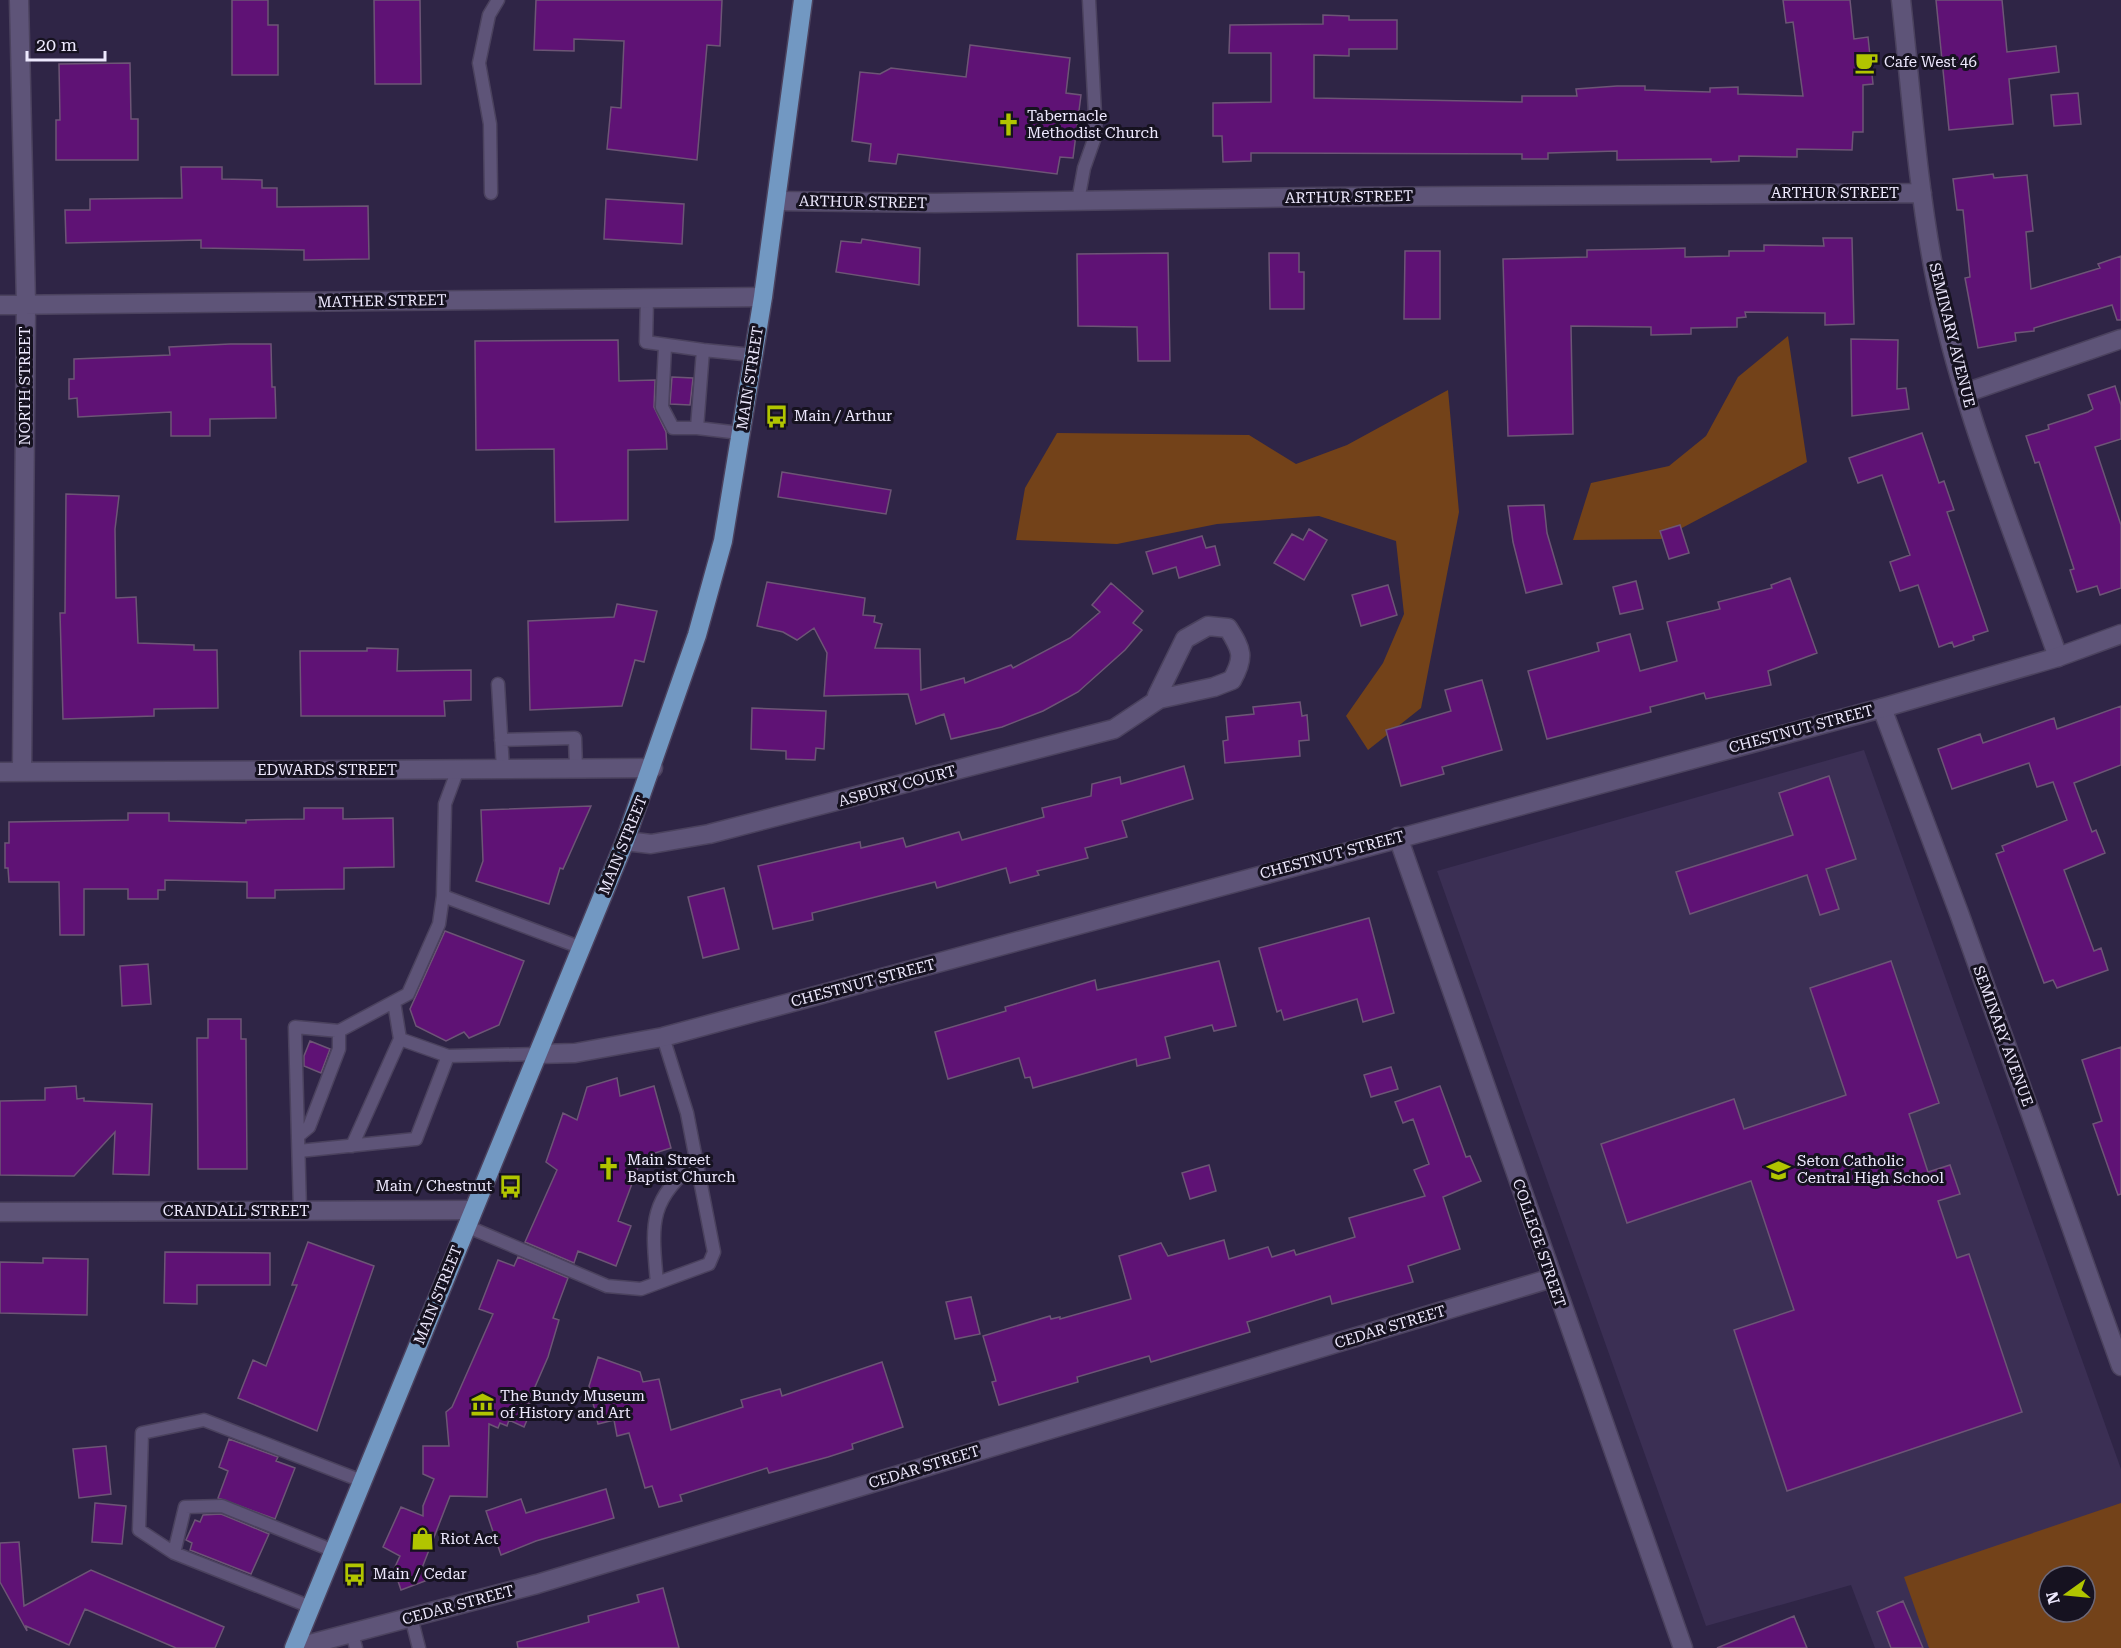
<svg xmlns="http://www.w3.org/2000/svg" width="2121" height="1648" font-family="'Roboto Serif',serif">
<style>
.built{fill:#3b2f54;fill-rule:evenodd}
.green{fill:#734219;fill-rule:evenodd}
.building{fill:#5f1275;stroke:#6d5576;stroke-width:1.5}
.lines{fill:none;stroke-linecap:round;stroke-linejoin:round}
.lane-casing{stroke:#4b425e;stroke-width:15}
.street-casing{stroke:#4b425e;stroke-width:21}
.secondary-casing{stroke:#4b425e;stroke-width:21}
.primary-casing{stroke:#4b425e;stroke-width:21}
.lane{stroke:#5e5478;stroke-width:12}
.street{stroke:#5e5478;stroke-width:18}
.secondary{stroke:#5e5478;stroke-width:18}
.primary{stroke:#7298c2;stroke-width:18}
.labels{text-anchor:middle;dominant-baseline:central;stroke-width:6;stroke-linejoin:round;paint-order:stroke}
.poi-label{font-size:15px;fill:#eee9fe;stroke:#161220;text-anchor:start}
.street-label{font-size:15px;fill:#eee9fe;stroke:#161220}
</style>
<rect width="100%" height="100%" fill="#2f2546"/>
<path class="built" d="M1864 750 2121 1469V1648H1875L1851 1585 1706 1626 1437 871ZM2049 1576H2085V1612H2049Z"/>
<path class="green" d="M1788 336 1807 462 1661 539 1573 540 1591 483 1669 466 1706 436 1738 377Z
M1448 390 1459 512 1421 708 1368 750 1346 716 1383 663 1404 614 1396 541 1319 516 1217 524 1117 544 1016 540 1025 488 1057 433 1249 435 1296 464 1347 445Z
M2121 1503V1648H1929L1904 1577ZM2049 1576H2085V1612H2049Z"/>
<path class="building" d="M232 0H268V25H278V75H232Z
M374 0H420L421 84H375Z
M536 0H722L720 46 707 45 697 160 607 149 611 107 621 108 624 41 574 39V51L534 50Z
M1783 0H1850L1854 39 1868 37 1873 84 1863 85V132H1853L1852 150 1797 149V157L1739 156V161L1711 162V159L1617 160V151L1548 153V159H1522V154L1251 153V161L1223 162 1222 136H1213V103L1271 102V53H1229L1230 25 1323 24V15L1349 16V20H1397V49H1349V56L1314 55V98L1522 102V96H1577L1576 89 1617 86H1645V90L1710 92V88L1738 87V94L1803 96 1793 22 1786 23Z
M1936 0H2002L2007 52 2056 46 2059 72 2009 79 2013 124 1949 130Z
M970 45 1070 58 1066 93 1081 95 1073 158 1060 157 1057 174 898 154 896 164 869 161 871 144 852 141 860 72 880 74 891 68 966 77Z
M130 63 131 119H138V160H56V120H60L59 64Z
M2078 93 2081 124 2054 126 2051 95Z
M181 167H222V179L262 180V188H277V207L368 206 369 259 304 260V250L201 248V240L66 243 65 210H90V199L182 198Z
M1993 174 1994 178 2027 175 2033 231 2026 232 2031 289 2100 268 2098 264 2121 256V320H2117L2112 305 2034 328V331L2015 333 2016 341 1978 348 1965 278 1970 277 1963 210H1957L1953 179Z
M606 199 684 204 682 244 604 239Z
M1823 238H1852L1854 324 1825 325V313L1745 312 1746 317 1737 318V327L1691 328V334L1651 335V327L1571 326 1573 434 1508 436 1503 259 1587 257V250L1649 249 1685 248V257L1729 256V251H1764V245L1824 246Z
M862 239 920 248 919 285 836 272 841 241 861 243Z
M1405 251H1440V319H1404Z
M1168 253 1170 361H1138L1137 327 1078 326 1077 254Z
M1269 253H1299V272H1304V309H1270Z
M1851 339 1898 340 1897 389 1906 388 1909 409 1852 416Z
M618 340 619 381 655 380 654 407 666 432 667 449 628 450V520L555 522 554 449 476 450 475 341Z
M230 344H271L272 387H275L276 418 210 419V436H171V412L78 417 77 398 69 399V379H74V359L170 355 169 347Z
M672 377 693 378 690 405 670 404Z
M2115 386 2121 405V439L2095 447 2121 525V588L2100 595 2097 586 2077 592 2070 570 2074 569 2039 462 2035 463 2026 436 2049 429 2048 425 2088 412 2093 409 2088 395Z
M1922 433 1939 483 1944 481 1954 510 1947 512 1988 631 1973 636 1974 640 1954 647 1952 642 1939 647 1918 585 1900 591 1890 562 1910 555 1882 475 1858 483 1849 458Z
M782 472 891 490 886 514 778 497Z
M66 494 119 496 115 529 116 598 136 597 138 643 194 645V650H217L218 708 154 709V716L63 719 60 613H65Z
M1544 505 1547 533 1562 584 1526 593 1513 542 1508 506Z
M1680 525 1689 553 1669 559 1660 531Z
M1309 529 1327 540 1304 580 1274 563 1292 534 1303 540Z
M1202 536 1206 548 1215 546 1220 565 1179 578 1176 567 1153 574 1146 552Z
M1790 578 1817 653 1768 671 1771 685 1706 699 1704 693 1650 707 1651 712 1547 739 1528 671 1599 651 1597 643 1630 634 1640 671 1677 661 1667 622 1720 609 1718 602 1772 588 1771 585Z
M1636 581 1643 609 1620 614 1613 587Z
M767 582 865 598 863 615 875 616 874 622 882 624 875 648 920 649 921 690 964 678 965 683 1011 665 1013 668 1070 638 1100 612 1092 605 1111 583 1143 611 1133 623 1142 630 1125 650 1078 692 1043 711 1002 727 951 739 944 714 916 724 908 694 824 696 827 653 814 628 797 640 783 632 757 626Z
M1388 585 1397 615 1361 626 1352 595Z
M617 604 657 611 644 662 635 660 622 706 530 710 528 621 614 617Z
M367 648 398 649 397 671 471 670V700L444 701 445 716H301L300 651H367Z
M1482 680 1502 750 1442 767 1444 774 1401 786 1386 730 1451 711 1445 690Z
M1300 702 1302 716 1307 715 1309 740 1299 741 1300 756 1225 763 1223 741 1228 740 1226 717 1254 714 1253 707Z
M2121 706V765L2074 783 2092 832 2096 830 2105 853 2064 870 2094 951 2101 948 2108 970 2057 988 2053 980 2044 983 1996 854 2004 851 2002 846 2067 820 2053 782 2037 787 2029 763 1952 789 1938 749 1980 734 1983 743 2054 718 2057 729Z
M752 708 826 711 824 749 816 748 815 760 786 759V751L751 749Z
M1184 766 1193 799 1122 821 1127 837 1085 848 1088 858 1037 871 1039 875 1010 883 1006 868 937 888 935 882 812 913 813 920 773 929 758 866 860 842 861 848 903 838 906 847 959 832 962 840 1044 817 1042 808 1091 796 1092 784 1120 777 1121 784Z
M1829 776 1856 859 1826 869 1839 909 1820 915 1807 875 1690 914 1676 872 1793 835 1779 793Z
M591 806 563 869 560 868 549 904 476 881 483 861 481 810Z
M304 808H343V819L393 818 394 867 344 868V889L275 890V898H247V882L165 880V890H158V899H128V889H84V935H60L59 882H9L8 868H5V843H9V822L128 820V813H169V821L246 823V820L304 819Z
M724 888 739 949 703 958 688 897Z
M1369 918 1394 1013 1363 1022 1357 999 1284 1020 1281 1010 1277 1012 1259 948Z
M445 931 524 961 499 1025 469 1038 464 1032 446 1041 416 1026 410 1009Z
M1219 961 1236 1026 1214 1031 1212 1025 1165 1037 1170 1058 1137 1066 1136 1059 1033 1088 1030 1077 1025 1078 1019 1058 948 1079 935 1032 1006 1011 1005 1007 1095 980 1097 990Z
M1891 961 1939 1103 1909 1114 1928 1172 1950 1165 1960 1194 1938 1201 1957 1258 1969 1254 2022 1412 1787 1491 1734 1330 1794 1310 1751 1181 1627 1223 1601 1144 1734 1099 1744 1129 1846 1095 1810 988Z
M148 964 151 1004 122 1006 120 966Z
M208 1019H241V1039H246L247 1169H198L197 1038H208Z
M310 1041 330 1049 321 1073 304 1066V1056Z
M2121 1047V1194L2118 1195 2093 1124 2102 1121 2082 1060Z
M1391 1067 1398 1089 1371 1097 1364 1075Z
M617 1078 620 1096 654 1086 671 1148 642 1157 618 1221 631 1226 616 1266 578 1251 574 1263 525 1242 557 1170 546 1162 563 1113 577 1120 587 1087Z
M76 1086 77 1099 84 1098V1101L152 1104 149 1175 113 1174 115 1132 74 1176 0 1175V1101L45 1100V1088Z
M1440 1086 1466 1157 1470 1156 1481 1181 1443 1197 1460 1249 1408 1266 1413 1282 1332 1304 1330 1296 1247 1322 1250 1332 1151 1362 1149 1356 1077 1377 1078 1382 999 1405 992 1382 996 1381 983 1336 1050 1316 1051 1319 1060 1317V1319L1131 1299 1119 1256 1161 1243 1168 1256 1224 1240 1229 1259 1268 1247 1272 1257 1294 1250 1296 1255 1355 1237 1349 1218 1425 1196 1414 1170 1429 1164 1413 1119 1403 1123 1395 1102Z
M1209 1165 1216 1191 1190 1199 1182 1173Z
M308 1242 374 1266 317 1431 238 1398 253 1360 266 1366 297 1285H292Z
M165 1252 270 1253V1285H197V1304L164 1303Z
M518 1257 568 1278 553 1318 559 1320 548 1357 528 1403 533 1406 524 1427 509 1420 507 1426 500 1423 498 1428 489 1424 487 1497 450 1496 422 1568 425 1581 401 1590 394 1569 400 1556 383 1547 401 1507 423 1516V1506L434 1479 423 1474V1446H449L446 1412 452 1407 493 1314 479 1309 498 1260 514 1266Z
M43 1258 88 1259 87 1315 0 1313V1262L43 1263Z
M971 1297 980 1334 955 1339 946 1302Z
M598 1357 640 1372 643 1382 659 1379 671 1430 743 1407 741 1400 780 1389 782 1396 882 1362 903 1427 852 1444 853 1449 828 1457 769 1473 767 1468 680 1495 682 1501 659 1507 652 1486 645 1488 629 1433 617 1436 614 1420 598 1424 589 1386Z
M229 1439 278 1457 276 1461 295 1468 275 1519 218 1498 228 1471 219 1467Z
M106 1446 111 1494 79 1498 73 1449Z
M606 1489 614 1518 536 1541 501 1555 486 1511 521 1499 526 1513Z
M95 1503 126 1506 122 1544 92 1542Z
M221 1514 269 1534 251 1574 190 1550 192 1543 186 1540 195 1520 200 1522 203 1515Z
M19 1542 24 1606 91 1570 224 1627 215 1648H176L85 1609 69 1645 26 1626 27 1631 0 1582V1543Z
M663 1588 679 1648H518L517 1642 589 1622 588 1616 639 1602 637 1595Z
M1903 1601 1923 1648H1891L1877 1612Z
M1794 1616 1807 1648H1717Z"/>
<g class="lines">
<defs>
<path id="lane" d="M491 193 490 124 479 63 489 15 498 0
M1078 201 1084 168 1096 134 1089 0
M647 298 646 342 703 350 697 428H673L662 407 665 346
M703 350 753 355
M697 428 740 433
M498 684 503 769
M501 740 575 738 576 768
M458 769 445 804 443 896 582 948
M394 1002 400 1039 448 1056
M298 1136 309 1127 339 1049V1031
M352 1146 400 1039
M299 1151 416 1139 448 1056 538 1054
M300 1211 295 1027 339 1031 408 994 439 924 443 896
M466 1226 607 1286 641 1289 709 1264 714 1252 687 1113 663 1037
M657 1283C652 1226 647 1200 697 1162
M174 1553 185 1507 222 1506 334 1551
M311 1607 174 1553 139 1530 142 1433 204 1420 362 1481
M411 1617 419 1648
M352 1633 356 1648"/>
<path id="street" d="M19 0 26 304 22 772
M1901 0C1911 90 1917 182 1934 271 1959 403 2013 530 2058 657
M777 201 935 203 1320 197 1922 193
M0 305 763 297
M1965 393 2121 339
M1208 626 1228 628C1242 650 1245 657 1232 680L1214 687 1159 699 1157 696 1185 639Z
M1882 708 1959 913 2121 1366
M0 772 653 768
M1398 837 1683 1648
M625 841 651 844 709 834 1114 729 1159 699
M0 1212 473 1210
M295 1648 537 1584 1552 1278"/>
<path id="secondary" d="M538 1054 575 1053 663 1037 1882 708 2058 657 2121 634"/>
<path id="primary" d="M294 1648 625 841 697 635 723 541 763 297 803 0"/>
</defs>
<use href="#lane" class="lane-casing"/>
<use href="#street" class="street-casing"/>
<use href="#secondary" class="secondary-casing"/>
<use href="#primary" class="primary-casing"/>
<use href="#lane" class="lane"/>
<use href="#street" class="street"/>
<use href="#secondary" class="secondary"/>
<use href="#primary" class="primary"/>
</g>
<defs>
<symbol id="cafe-bare" viewBox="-9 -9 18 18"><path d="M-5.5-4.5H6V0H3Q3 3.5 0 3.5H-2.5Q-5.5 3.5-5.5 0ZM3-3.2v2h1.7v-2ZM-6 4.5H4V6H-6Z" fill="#b1c500" stroke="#161220" stroke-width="2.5" paint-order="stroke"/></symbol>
<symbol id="church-bare" viewBox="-9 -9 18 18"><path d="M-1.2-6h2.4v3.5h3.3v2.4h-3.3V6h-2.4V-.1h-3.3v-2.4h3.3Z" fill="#b1c500" stroke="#161220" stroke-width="2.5" paint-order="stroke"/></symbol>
<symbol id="bus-bare" viewBox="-9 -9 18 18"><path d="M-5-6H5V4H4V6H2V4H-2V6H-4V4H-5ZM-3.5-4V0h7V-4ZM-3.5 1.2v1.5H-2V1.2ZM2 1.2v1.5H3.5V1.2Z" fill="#b1c500" stroke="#161220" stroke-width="2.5" paint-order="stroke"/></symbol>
<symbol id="school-bare" viewBox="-9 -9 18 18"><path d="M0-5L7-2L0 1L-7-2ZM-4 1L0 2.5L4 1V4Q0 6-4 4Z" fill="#b1c500" stroke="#161220" stroke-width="2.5" paint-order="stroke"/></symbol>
<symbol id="museum-bare" viewBox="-9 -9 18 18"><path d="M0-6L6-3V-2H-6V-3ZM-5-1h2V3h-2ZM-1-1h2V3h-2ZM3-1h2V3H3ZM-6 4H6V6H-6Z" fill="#b1c500" stroke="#161220" stroke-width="2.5" paint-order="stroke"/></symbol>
<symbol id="shop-bare" viewBox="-9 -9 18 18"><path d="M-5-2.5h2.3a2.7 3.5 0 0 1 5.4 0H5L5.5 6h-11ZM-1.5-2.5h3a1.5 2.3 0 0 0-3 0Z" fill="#b1c500" stroke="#161220" stroke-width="2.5" paint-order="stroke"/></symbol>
</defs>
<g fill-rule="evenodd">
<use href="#cafe-bare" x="1850" y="46" width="33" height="33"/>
<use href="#church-bare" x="992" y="108" width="33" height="33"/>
<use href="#bus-bare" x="760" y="400" width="33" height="33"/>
<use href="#church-bare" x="592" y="1152" width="33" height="33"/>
<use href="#school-bare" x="1762" y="1154" width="33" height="33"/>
<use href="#bus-bare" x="494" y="1170" width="33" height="33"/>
<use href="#museum-bare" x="466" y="1388" width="33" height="33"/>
<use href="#shop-bare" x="406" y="1522" width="33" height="33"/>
<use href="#bus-bare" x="338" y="1558" width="33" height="33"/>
</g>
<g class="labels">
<g class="poi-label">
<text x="1884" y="62">Cafe West 46</text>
<text x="1027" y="116">Tabernacle<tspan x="1027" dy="17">Methodist Church</tspan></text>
<text x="794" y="416">Main / Arthur</text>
<text x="627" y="1160">Main Street<tspan x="627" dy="17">Baptist Church</tspan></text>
<text x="1797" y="1161">Seton Catholic<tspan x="1797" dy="17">Central High School</tspan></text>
<text x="492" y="1186" text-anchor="end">Main / Chestnut</text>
<text x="500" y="1396">The Bundy Museum<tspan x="500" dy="17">of History and Art</tspan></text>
<text x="440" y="1539">Riot Act</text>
<text x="373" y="1574">Main / Cedar</text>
</g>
<g class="street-label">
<text x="1835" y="193">ARTHUR STREET</text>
<text transform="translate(1349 197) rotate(-1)">ARTHUR STREET</text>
<text transform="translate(863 202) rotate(1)">ARTHUR STREET</text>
<text transform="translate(382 301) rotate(-1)">MATHER STREET</text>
<text transform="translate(1952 335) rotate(76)">SEMINARY AVENUE</text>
<text transform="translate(750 378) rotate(-81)">MAIN STREET</text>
<text transform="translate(25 386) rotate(-90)">NORTH STREET</text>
<text transform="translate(1801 729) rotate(-15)">CHESTNUT STREET</text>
<text x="327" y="770">EDWARDS STREET</text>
<text transform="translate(897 786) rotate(-15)">ASBURY COURT</text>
<text transform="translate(623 845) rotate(-68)">MAIN STREET</text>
<text transform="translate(1332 855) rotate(-15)">CHESTNUT STREET</text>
<text transform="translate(863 983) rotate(-15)">CHESTNUT STREET</text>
<text transform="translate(2003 1036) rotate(70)">SEMINARY AVENUE</text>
<text x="236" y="1211">CRANDALL STREET</text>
<text transform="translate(1539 1243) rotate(71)">COLLEGE STREET</text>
<text transform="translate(438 1295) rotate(-68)">MAIN STREET</text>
<text transform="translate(1390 1327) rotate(-17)">CEDAR STREET</text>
<text transform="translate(924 1467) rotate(-17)">CEDAR STREET</text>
<text transform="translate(458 1605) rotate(-15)">CEDAR STREET</text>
</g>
</g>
<g transform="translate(2067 1594) rotate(255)"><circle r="28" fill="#161220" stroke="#6c6879" stroke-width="1.5"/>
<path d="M0-4.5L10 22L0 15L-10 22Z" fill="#b1c500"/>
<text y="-9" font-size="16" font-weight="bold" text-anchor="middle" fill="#eee9fe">N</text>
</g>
<path d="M27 51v9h78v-9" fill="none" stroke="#eee9fe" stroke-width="3"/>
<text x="36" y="51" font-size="18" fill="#eee9fe" stroke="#161220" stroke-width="4.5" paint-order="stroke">20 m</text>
</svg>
